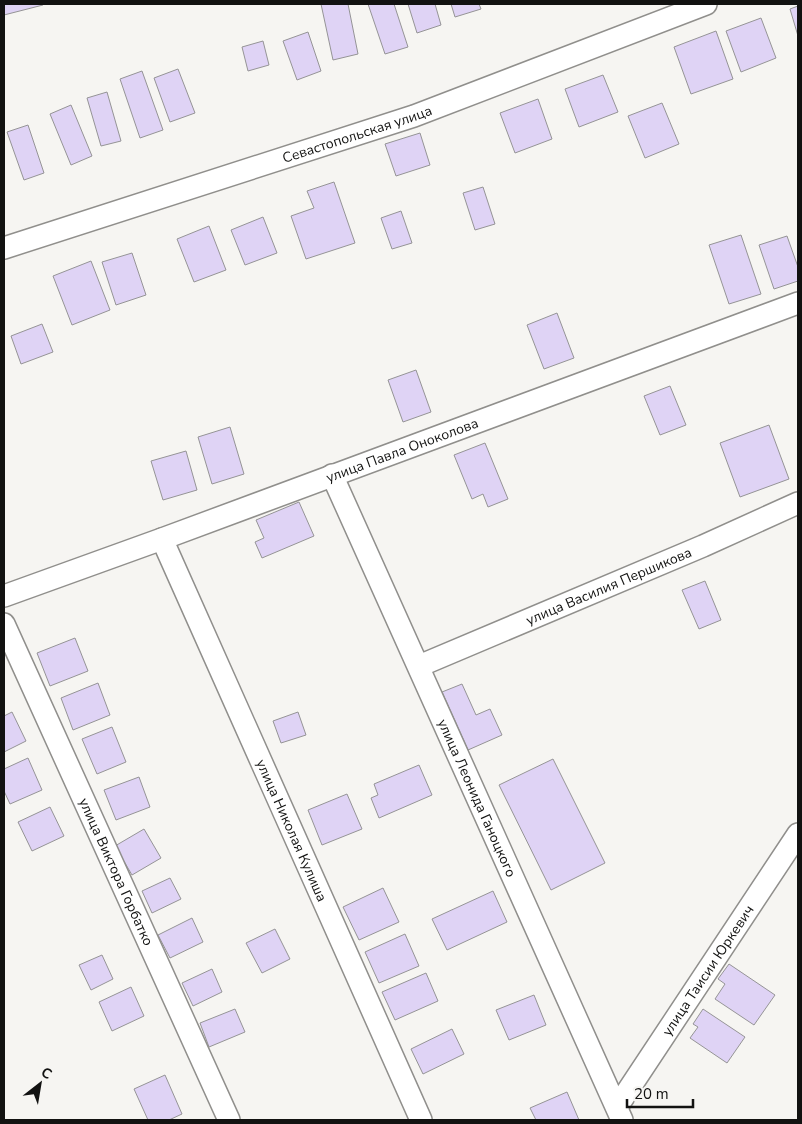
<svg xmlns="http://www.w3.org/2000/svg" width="802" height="1124" font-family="'Nunito Sans',sans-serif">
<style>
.building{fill:#dfd3f5;stroke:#959496}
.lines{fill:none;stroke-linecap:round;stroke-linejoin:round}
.minor-casing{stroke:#908f8c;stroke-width:24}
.minor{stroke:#fff;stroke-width:21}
.labels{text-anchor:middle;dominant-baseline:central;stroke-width:4;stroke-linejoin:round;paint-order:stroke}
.street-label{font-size:14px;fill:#121211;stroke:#f6f5f2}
</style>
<rect width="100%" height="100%" fill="#f6f5f2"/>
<path class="building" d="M4 4H43V5L4 15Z
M321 4H348L358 54 333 60Z
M368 4H394L408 47 385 54Z
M408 4H435L441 25 417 33Z
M451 4H479L481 9 455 17Z
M798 6V36L790 9Z
M761 18 776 58 741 72 726 31Z
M716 31 733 79 691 94 674 47Z
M308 32 321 71 297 80 283 41Z
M263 41 269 65 248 71 242 47Z
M178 69 195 113 170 122 154 78Z
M142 71 163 130 140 138 120 79Z
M603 75 618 112 579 127 565 89Z
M107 92 121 141 101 146 87 98Z
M538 99 552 139 515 153 500 113Z
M662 103 679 144 645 158 628 116Z
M71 105 92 156 71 165 50 114Z
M28 125 44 173 24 180 7 132Z
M420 133 430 165 396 176 385 144Z
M334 182 355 243 306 259 291 216 314 208 307 191Z
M483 187 495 224 475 230 463 193Z
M401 211 412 243 392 249 381 218Z
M263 217 277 253 245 265 231 230Z
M209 226 226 270 194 282 177 239Z
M741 235 761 294 729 304 709 245Z
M787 236 798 267V281L774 289 759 245Z
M132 253 146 295 116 305 102 262Z
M91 261 110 310 72 325 53 276Z
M557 313 574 358 544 369 527 325Z
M42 324 53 352 21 364 11 336Z
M416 370 431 412 403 422 388 380Z
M670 386 686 425 660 435 644 396Z
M769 425 789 479 740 497 720 443Z
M230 427 244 474 212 484 198 437Z
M485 443 508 499 488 507 483 494 472 499 454 455Z
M186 451 197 490 163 500 151 461Z
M299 502 314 536 262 558 255 542 264 538 256 520Z
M705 581 721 620 699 629 682 590Z
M75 638 88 671 50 686 37 653Z
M98 683 110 715 73 730 61 698Z
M462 684 476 715 490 709 502 735 468 750 442 692Z
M12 712 26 741 4 752V716Z
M298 712 306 735 281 743 273 721Z
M112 727 126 762 97 774 82 739Z
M28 758 42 790 10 804 4 791V769Z
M553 759 605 863 551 890 499 785Z
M419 765 432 795 379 818 371 798 378 795 374 784Z
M139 777 150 807 116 820 104 790Z
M347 794 362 829 322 845 308 810Z
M50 807 64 836 32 851 18 822Z
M144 829 161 858 132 875 115 846Z
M170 878 181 899 152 913 142 891Z
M383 888 399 922 359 940 343 907Z
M493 891 507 922 447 950 432 919Z
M192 918 203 942 170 958 158 935Z
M275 929 290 959 262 973 246 943Z
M405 934 419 966 379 983 365 952Z
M102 955 113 979 91 990 79 965Z
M729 964 775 995 754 1025 715 999 725 984 718 979Z
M212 969 222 992 193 1006 182 983Z
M426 973 438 1001 395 1020 382 992Z
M131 987 144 1016 112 1031 99 1002Z
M534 995 546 1025 509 1040 496 1010Z
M235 1009 245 1032 209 1047 200 1023Z
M703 1009 745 1037 727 1063 690 1038 698 1027 693 1024Z
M452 1029 464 1054 423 1074 411 1049Z
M165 1075 182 1114 169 1120H148L134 1089Z
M567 1092 579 1120H536L530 1108Z"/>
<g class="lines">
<defs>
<g id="minor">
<path id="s1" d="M4 248 414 116 706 4"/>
<path id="s2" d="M332 475 622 1120"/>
<path id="s3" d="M162 539 421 1120"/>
<path id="s4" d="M4 596 162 539 798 303"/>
<path id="s5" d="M4 624 229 1120"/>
<path id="s6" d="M419 666 703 546 798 503"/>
<path id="s7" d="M617 1107 798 834"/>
</g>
</defs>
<use href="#minor" class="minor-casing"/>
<use href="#minor" class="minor"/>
</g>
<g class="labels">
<g class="street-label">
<text stroke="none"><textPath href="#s1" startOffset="371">Севастопольская улица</textPath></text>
<text stroke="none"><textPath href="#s4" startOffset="424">улица Павла Оноколова</textPath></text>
<text stroke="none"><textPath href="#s6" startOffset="206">улица Василия Першикова</textPath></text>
<text stroke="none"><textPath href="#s2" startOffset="354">улица Леонида Ганоцкого</textPath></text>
<text stroke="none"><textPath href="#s3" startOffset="319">улица Николая Кулиша</textPath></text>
<text stroke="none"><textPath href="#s5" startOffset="272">улица Виктора Горбатко</textPath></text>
<text stroke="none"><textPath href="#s7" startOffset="164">улица Таисии Юркевич</textPath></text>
</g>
</g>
<rect width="802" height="1124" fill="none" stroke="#121211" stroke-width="10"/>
<g transform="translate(40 1084) rotate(31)" stroke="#f6f5f2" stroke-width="4" paint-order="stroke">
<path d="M0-4L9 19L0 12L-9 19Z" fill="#121211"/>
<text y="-8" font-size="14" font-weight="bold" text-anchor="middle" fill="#121211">С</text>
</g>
<path d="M627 1099v8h66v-8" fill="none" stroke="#121211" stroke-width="2.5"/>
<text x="634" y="1099" font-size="15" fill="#121211" stroke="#f6f5f2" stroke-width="4" paint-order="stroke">20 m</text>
</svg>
